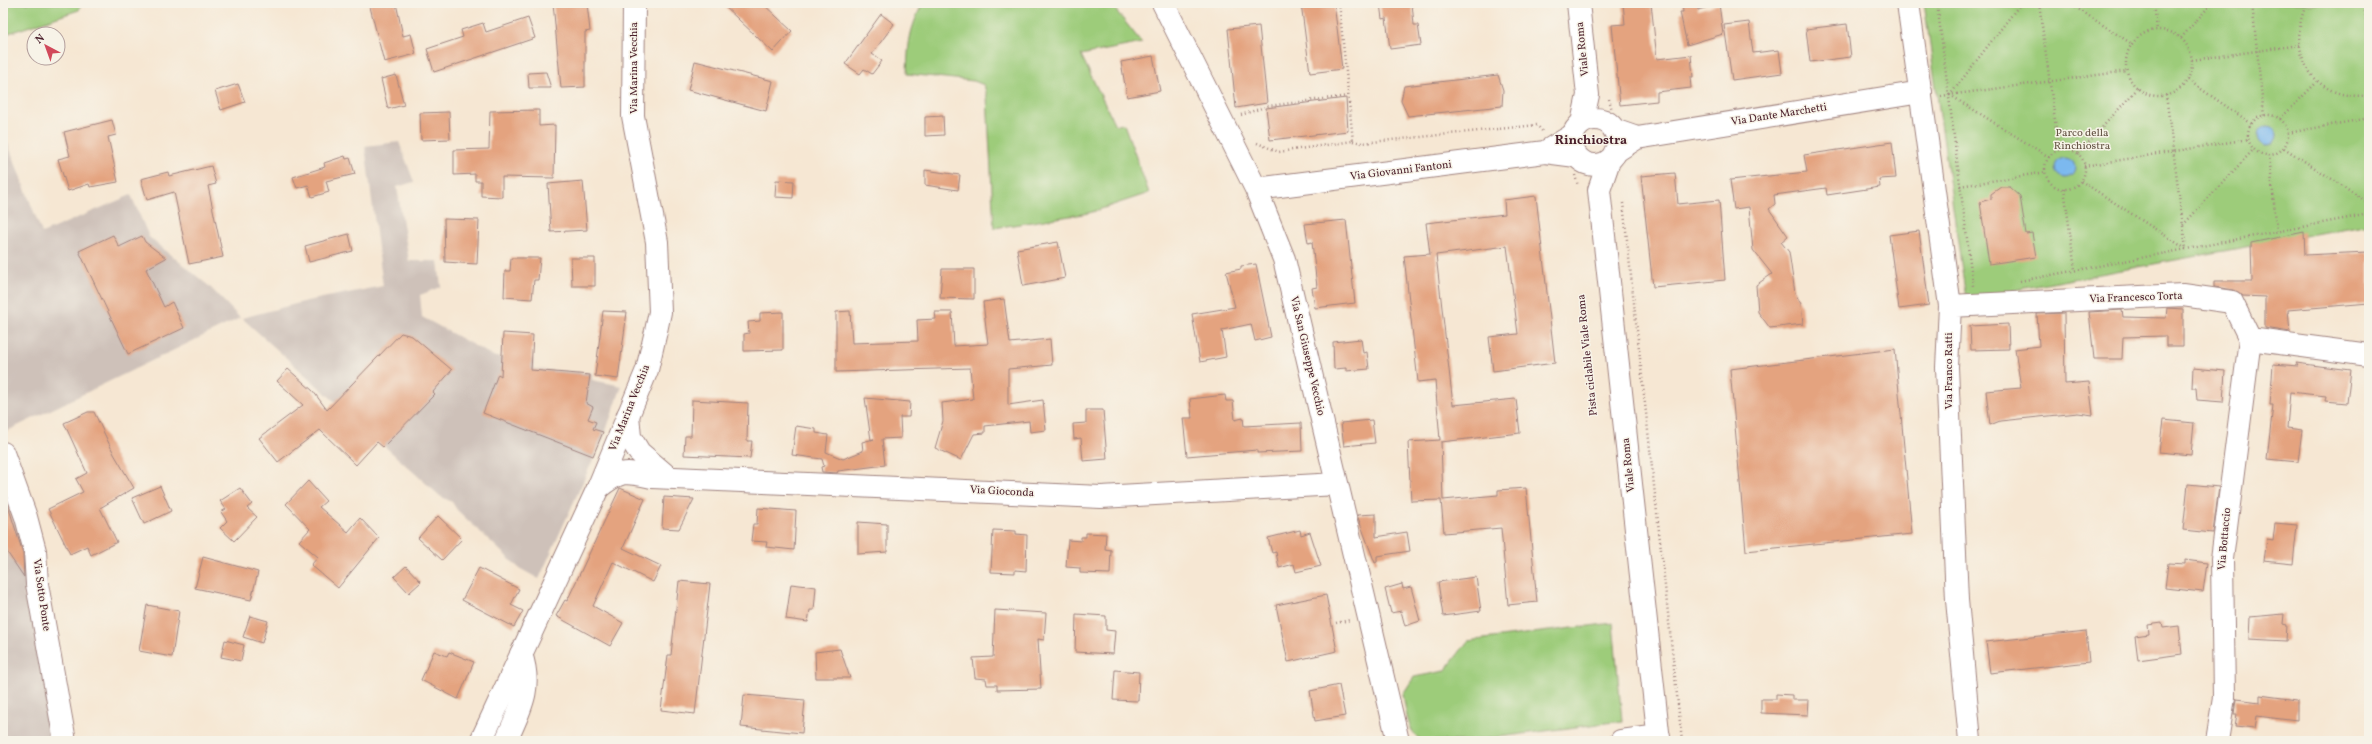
<svg xmlns="http://www.w3.org/2000/svg" width="2372" height="744" font-family="Vollkorn,serif">
<style>
.industrial{fill:#cec1b9}
.green{fill:#9dcc7a;stroke:#747652}
.water{fill:#7cb9ef;stroke:#636c8d}
.building{fill:#e4a37f}
.lines{fill:none;stroke-linecap:round;stroke-linejoin:round}
.minor-casing{stroke:#a0837f;stroke-width:24}
.major-casing{stroke:#a0837f;stroke-width:24}
.path{stroke:#a0837f;stroke-width:2.5;stroke-dasharray:1 3;stroke-linecap:butt}
.minor{stroke:#fff;stroke-width:22}
.major{stroke:#fff;stroke-width:22}
.labels{text-anchor:middle;dominant-baseline:central;stroke-width:3;stroke-linejoin:round;paint-order:stroke}
.street-label{font-size:11px;fill:#4a1f2b;stroke:#f7f3e8}
.park-label{font-size:11px;fill:#635343;stroke:#f7f3e8}
.quarter-label{font-size:13px;font-weight:bold;fill:#4a1f2b;stroke:#f7f3e8}
</style>
<rect width="100%" height="100%" fill="#f7f3e8"/>
<filter id="ink" filterUnits="userSpaceOnUse"><feTurbulence type="fractalNoise" baseFrequency=".025" numOctaves="2"/><feDisplacementMap in="SourceGraphic" scale="8" xChannelSelector="R" yChannelSelector="G"/><feConvolveMatrix kernelMatrix="1 2 1 2 8 2 1 2 1" color-interpolation-filters="sRGB"/></filter>
<filter id="wash" filterUnits="userSpaceOnUse"><feTurbulence type="fractalNoise" baseFrequency=".012" numOctaves="4" result="noise"/><feDisplacementMap in="SourceGraphic" scale="16" xChannelSelector="R" yChannelSelector="G"/><feGaussianBlur stdDeviation="0.9" result="paint"/><feColorMatrix in="noise" values="0 0 0 0 0 0 0 0 0 0 0 0 0 0 0 0 0 1.4 0 .05"/><feComposite in="paint" operator="in"/></filter>
<g filter="url(#wash)">
<rect width="100%" height="100%" fill="#f6e7d3"/>
<path class="industrial" d="M3 131 42 233 131 195 149 237 210 287 240 318 3 433Z
M399 142 414 182 397 187 409 261H438L441 287 420 295 422 317 495 357 533 359 534 369 592 373V380L622 386 605 433 539 579 519 568 457 510 452 502 440 496 242 318 307 301 383 286 365 146Z
M3 469 33 575 24 596 34 612 56 741H3Z"/>
<path class="green" d="M3 3H82L79 10 3 35Z
M923 3H1110L1142 43 1081 55 1115 125 1124 124 1149 193 1089 213 994 228 987 96 984 85 974 81 907 74C908 45 909 29 923 3Z
M1924 3H2369V224L1966 299Z
M1613 623 1622 721 1468 741H1423C1407 734 1406 709 1403 694L1414 677 1445 671 1468 641Z"/>
<path class="water" d="M2257 136a10 10 0 1 1 20 0a10 10 0 1 1-20 0Z
M2055 168a10 10 0 1 1 20 0a10 10 0 1 1-20 0Z"/>
<g id="blocks">
<path class="building" d="M369 3H396L403 36 411 34 416 54 384 62Z
M553 3H587L590 31 585 32V87L561 88Z
M721 3H762L792 31 773 52Z
M1301 3H1334L1342 69 1310 73Z
M1380 3H1412L1414 25H1418L1421 45 1390 49 1386 18 1382 19Z
M1623 3H1651L1657 59 1691 55 1693 77H1690L1691 88 1657 92V101L1620 105 1612 25 1625 24Z
M1682 3H1697L1698 10 1719 4 1723 34 1687 45 1680 12H1683Z
M881 14 894 24 872 54 882 61 872 74 864 69 860 74 845 64Z
M528 18 535 38 434 72 427 49 463 37 461 30 483 23 486 32Z
M1749 22 1753 53 1779 50 1782 73 1732 80 1724 25Z
M1847 24 1851 57 1810 62 1806 29Z
M1259 26 1267 103 1236 108 1228 29Z
M1153 56 1160 91 1127 97 1121 62Z
M695 61 773 81 766 111 688 90Z
M546 72 551 88H529L528 73Z
M396 75 404 105 388 109 381 79Z
M1498 75 1503 90 1502 106 1408 116 1401 101 1404 86Z
M238 84 245 102 221 110 215 91Z
M1346 98 1348 131 1270 140 1266 108Z
M539 110V126L555 125 554 178 502 177V197L481 196V181H475V174L454 175V150L489 149 490 111Z
M449 112 450 139 421 140 420 113Z
M943 116 944 135 925 136V117Z
M112 120 116 135 108 137 118 182 90 187 89 184 68 191 58 159 70 156 64 132Z
M1892 142 1896 178 1879 179 1880 187 1827 195 1826 188 1774 195 1775 204 1769 209 1788 236 1781 242 1789 252 1795 293 1801 304 1803 324 1770 328 1758 312 1756 285 1772 274 1753 250 1749 207 1734 209 1730 180 1807 172 1804 155Z
M345 156 346 159 350 158 355 174 326 181 329 192 312 197 308 185 297 188 293 177 325 167 324 163Z
M211 166 216 184 208 186 223 257 189 264 174 192 147 200 141 179 168 172 169 176Z
M925 170 960 175 958 190 925 185Z
M1675 173 1678 204 1719 200 1725 280 1653 287 1641 176Z
M776 180 794 181 793 198 775 197Z
M583 181 587 230 551 232 548 184Z
M2001 187H2010L2020 196 2026 234 2032 233 2036 257 1989 264 1980 202 1991 199V194Z
M1536 196 1555 363 1493 371 1489 337 1518 334 1507 246 1436 255 1453 405 1516 399 1520 433 1441 442 1443 500 1498 495V490L1526 488 1537 602 1508 605 1501 528 1444 533 1441 500 1411 501 1408 442 1440 440 1435 380 1418 382 1404 256 1430 254 1426 223 1505 214 1504 200Z
M444 219 479 220 477 264 445 262Z
M1346 220 1355 303 1315 308 1312 288 1317 287 1312 242 1308 243 1305 224Z
M1919 231 1929 305 1899 309 1889 235Z
M2304 232 2305 255 2367 252 2369 259V303L2288 310 2290 332 2265 328V297L2243 296 2234 290 2214 287V281H2252L2251 243Z
M349 234 353 251 309 262 305 246Z
M113 235 119 247 142 236 145 242 166 258 146 269 164 307 172 302 184 328 128 354 79 251Z
M1058 242 1065 278 1023 286 1017 249Z
M511 258H540L538 280H534L532 299 504 297 505 271H510Z
M571 258H595V286H572Z
M1256 264 1271 337 1255 341 1251 324 1222 330 1226 357 1200 362 1192 314 1235 307 1226 272 1241 269V266Z
M942 269H974V299L940 298Z
M1004 299 1010 343 1050 339 1052 365 1008 369V405L1043 400 1046 430 1030 432 1029 421 985 426V433L974 434 961 460 935 448 943 421 942 403 973 399 970 368 836 372V312L850 311 852 343 918 341 917 320 936 319 935 312H952L954 346 988 344 983 302Z
M2167 308 2183 309V346H2166V336L2123 337 2122 359H2094L2089 312 2122 310 2123 317 2166 318Z
M603 311 627 312 618 379 595 376Z
M783 312V350L744 351V334L749 333 748 322 760 321V313Z
M2064 313 2065 384 2089 382 2093 415 2078 413 2000 421 1990 425 1986 391 2021 388 2015 349 2039 346 2037 314Z
M2008 324 2009 349 1971 350 1970 326Z
M401 333 412 336 452 370 433 392 435 394 383 447 377 442 356 465 320 430 278 462 259 438 303 405 277 381 288 369 313 391 327 410Z
M503 333 533 335 531 370 590 375 586 403 593 407 588 419 596 422 593 429 603 432 593 456 483 413 498 374 501 376Z
M1361 339 1363 353 1367 352 1369 369 1346 371V368L1334 369 1333 342Z
M1895 349 1912 534 1746 551 1730 369Z
M2296 363 2351 370 2347 403 2325 401 2326 396 2290 392 2287 428 2302 430 2298 462 2267 459 2273 405H2270L2273 364 2298 366Z
M2193 368 2225 371 2223 402 2197 400 2196 388H2192Z
M1225 395 1226 401H1233L1235 420 1243 418 1244 426 1301 423 1302 451 1257 453V450L1187 456 1183 418H1192L1190 399Z
M865 398 910 402 909 417H900L901 438 882 439 885 465 838 471 837 473 822 472 821 467 824 466 822 459 792 455 796 426 816 429V433L828 435 826 452 843 459 863 451 862 442 874 439 871 440Z
M692 400 748 403 747 441H752L750 458 684 455 685 436H691Z
M1086 410H1103L1107 459 1083 461 1081 438 1074 439 1073 424 1086 423Z
M88 412H94L114 454 134 488 100 508 117 542 91 555 87 546 70 554 48 509 83 492 76 479 87 473 64 423Z
M1372 420 1375 443 1344 446 1341 423Z
M2163 420 2194 423 2191 455 2159 452Z
M308 481 326 501 319 507 348 532 360 518 379 538 338 588 311 565 318 557 299 541 310 529 286 504Z
M2188 484 2219 487 2213 533 2183 530Z
M160 486 171 511 144 524 132 498Z
M240 488 252 504 247 508 257 517 234 541 220 528 227 521 221 512 226 509 220 501Z
M620 488 645 499 623 548 661 566 653 582 613 562 593 606 623 623 610 646 556 616 565 600 567 601Z
M3 490 23 553 24 577 7 552 3 538Z
M664 497 694 499 679 529 662 528Z
M758 508 796 511 794 550 766 547 767 542 751 541 753 524H757Z
M1376 514V537L1407 532 1410 551 1377 556V562L1375 563 1357 515Z
M438 516 462 539 442 560 418 538Z
M858 522 887 524V552L858 554Z
M2275 523 2297 525 2293 564 2264 561 2267 539 2273 540Z
M993 530 1016 531V534L1027 535 1026 571 1015 570V573L991 572Z
M1300 530 1301 535 1310 532 1321 566 1296 572 1294 564 1279 568 1276 552 1272 553 1268 538Z
M1086 533 1106 534 1105 549 1111 550 1110 574 1080 573V568L1066 567 1068 540 1081 541V537H1086Z
M203 557 258 572 251 600 195 588Z
M2185 560 2207 563 2203 592 2165 588 2168 563 2185 564Z
M406 566 421 582 409 593 394 577Z
M479 568 519 589 511 605 523 611 514 627 462 600Z
M1476 577 1481 611 1443 616 1438 582Z
M679 581 710 584 695 714 661 710 668 655H671Z
M791 584 816 587 814 610H810L808 622 786 619Z
M1402 584 1403 589 1411 587 1420 621 1405 626 1401 611 1391 613 1385 589Z
M1326 595 1337 651 1288 662 1276 605Z
M147 605 179 611 172 657 139 651Z
M995 610 1046 613 1044 640 1038 639 1041 689 997 690V685H987L986 679 975 678 973 658 993 657Z
M1076 614 1106 616V630L1115 631 1113 654 1075 652Z
M2284 614 2283 624 2287 625 2286 641 2249 639 2250 617Z
M250 616 268 621 262 643 243 637Z
M2162 623 2163 628 2179 626 2182 654 2138 660 2135 636 2149 634 2148 625Z
M2086 631 2089 662 1990 673 1986 642Z
M225 640 244 645 241 661 221 657Z
M840 649 850 678H816L815 652Z
M434 651 447 656 449 652 474 662 458 699 421 680Z
M1115 670 1139 672 1138 701 1113 700Z
M1339 685 1345 716 1315 721 1310 691Z
M1776 694 1792 695V700H1809L1808 715 1761 713V699H1776Z
M744 695 805 700 802 733 741 727Z
M2260 695 2297 700V721L2257 716 2255 728 2235 726 2237 714H2234L2236 699 2260 702Z"/>
</g>
</g>
<g filter="url(#ink)">
<use href="#blocks" fill-opacity="0" stroke="#a0837f" stroke-width="1"/>
<g class="lines">
<defs>
<path id="minor" d="M1163 3 1256 189 1284 259 1398 741
M1908 3 1950 306 1947 367 1957 600 1970 741
M1614 130 1637 138
M1545 152 1573 135
M1615 152 1637 138 1921 92
M1256 189 1545 152 1576 156
M1950 306 2183 295 2232 302 2250 339
M2250 339 2369 355
M628 415 630 437 639 452 667 476
M3 453 26 517 35 551 37 584 65 741
M598 488C621 470 624 471 652 477L1101 497 1337 484
M506 741C520 709 533 689 521 654
M1621 741 1659 736
M2217 741 2224 697 2222 559 2250 339"/>
<path id="major" d="M1578 3 1588 95 1582 123
M1572 142a23 23 0 1 1 46 0a23 23 0 1 1-46 0Z
M1609 161 1599 190 1659 741
M481 741 598 488 647 370 656 331 660 312 657 242 633 116 634 3"/>
</defs>
<use href="#minor" class="minor-casing"/>
<use href="#major" class="major-casing"/>
<path class="path" d="M1937 3 1973 286
M2021 3 1950 95 2049 157
M2039 3 2059 150
M2069 3 2132 44
M2154 3 2157 30
M2252 3 2264 116
M2307 3C2284 52 2314 103 2369 95
M2364 3 2369 44
M2126 63a33 33 0 1 1 66 0a33 33 0 1 1-66 0Z
M2181 38 2212 3
M2192 60 2300 45
M2188 80 2252 124
M2166 95 2186 249
M1941 96 2127 71
M1609 99 1612 110
M1241 115 1268 106 1348 96
M2248 135a20 20 0 1 1 40 0a20 20 0 1 1-40 0Z
M2280 119 2317 82
M2288 133 2369 118
M1353 141 1362 143 1537 125 1542 131
M1257 143 1279 152 1353 141 1339 3
M2284 148 2369 203
M2045 169a20 20 0 1 1 40 0a20 20 0 1 1-40 0Z
M2078 154 2138 88
M2269 155 2277 231
M2084 166 2249 139
M1575 175 1578 186
M2081 181 2186 249
M1960 186 2046 172
M2064 188 2075 270
M1623 203 1682 741
M2183 225 2254 149
M2020 281 2369 214
M1336 623 1350 620"/>
<use href="#minor" class="minor"/>
<use href="#major" class="major"/>
</g>
</g>
<g class="labels">
<g class="street-label">
<text transform="translate(1583 49) rotate(-96)">Viale Roma</text>
<text transform="translate(634 68) rotate(-90)">Via Marina Vecchia</text>
<text transform="translate(1779 115) rotate(-9)">Via Dante Marchetti</text>
<text transform="translate(1401 171) rotate(-7)">Via Giovanni Fantoni</text>
<text transform="translate(2136 298) rotate(-2)">Via Francesco Torta</text>
<text transform="translate(1588 355) rotate(-96)">Pista ciclabile Viale Roma</text>
<text transform="translate(1307 356) rotate(77)">Via San Giuseppe Vecchio</text>
<text transform="translate(1949 371) rotate(-90)">Via Franco Ratti</text>
<text transform="translate(630 408) rotate(-68)">Via Marina Vecchia</text>
<text transform="translate(1629 465) rotate(-96)">Viale Roma</text>
<text transform="translate(1002 492) rotate(3)">Via Gioconda</text>
<text transform="translate(2225 539) rotate(-85)">Via Bottaccio</text>
<text transform="translate(41 595) rotate(82)">Via Sotto Ponte</text>
</g>
<g class="park-label">
<text x="2082" y="133">Parco della<tspan x="2082" dy="13">Rinchiostra</tspan></text>
</g>
<g class="quarter-label">
<text x="1591" y="141">Rinchiostra</text>
</g>
</g>
<rect width="2372" height="744" fill="none" stroke="#f7f3e8" stroke-width="16"/>
<g transform="translate(46 46) rotate(319)"><circle r="19" fill="#f7f3e8" stroke="#b29e9c"/>
<path d="M0-3L7 15L0 10L-7 15Z" fill="#d1495b"/>
<text y="-6" font-size="11" font-weight="bold" text-anchor="middle" fill="#4a1f2b">N</text>
</g>
</svg>
